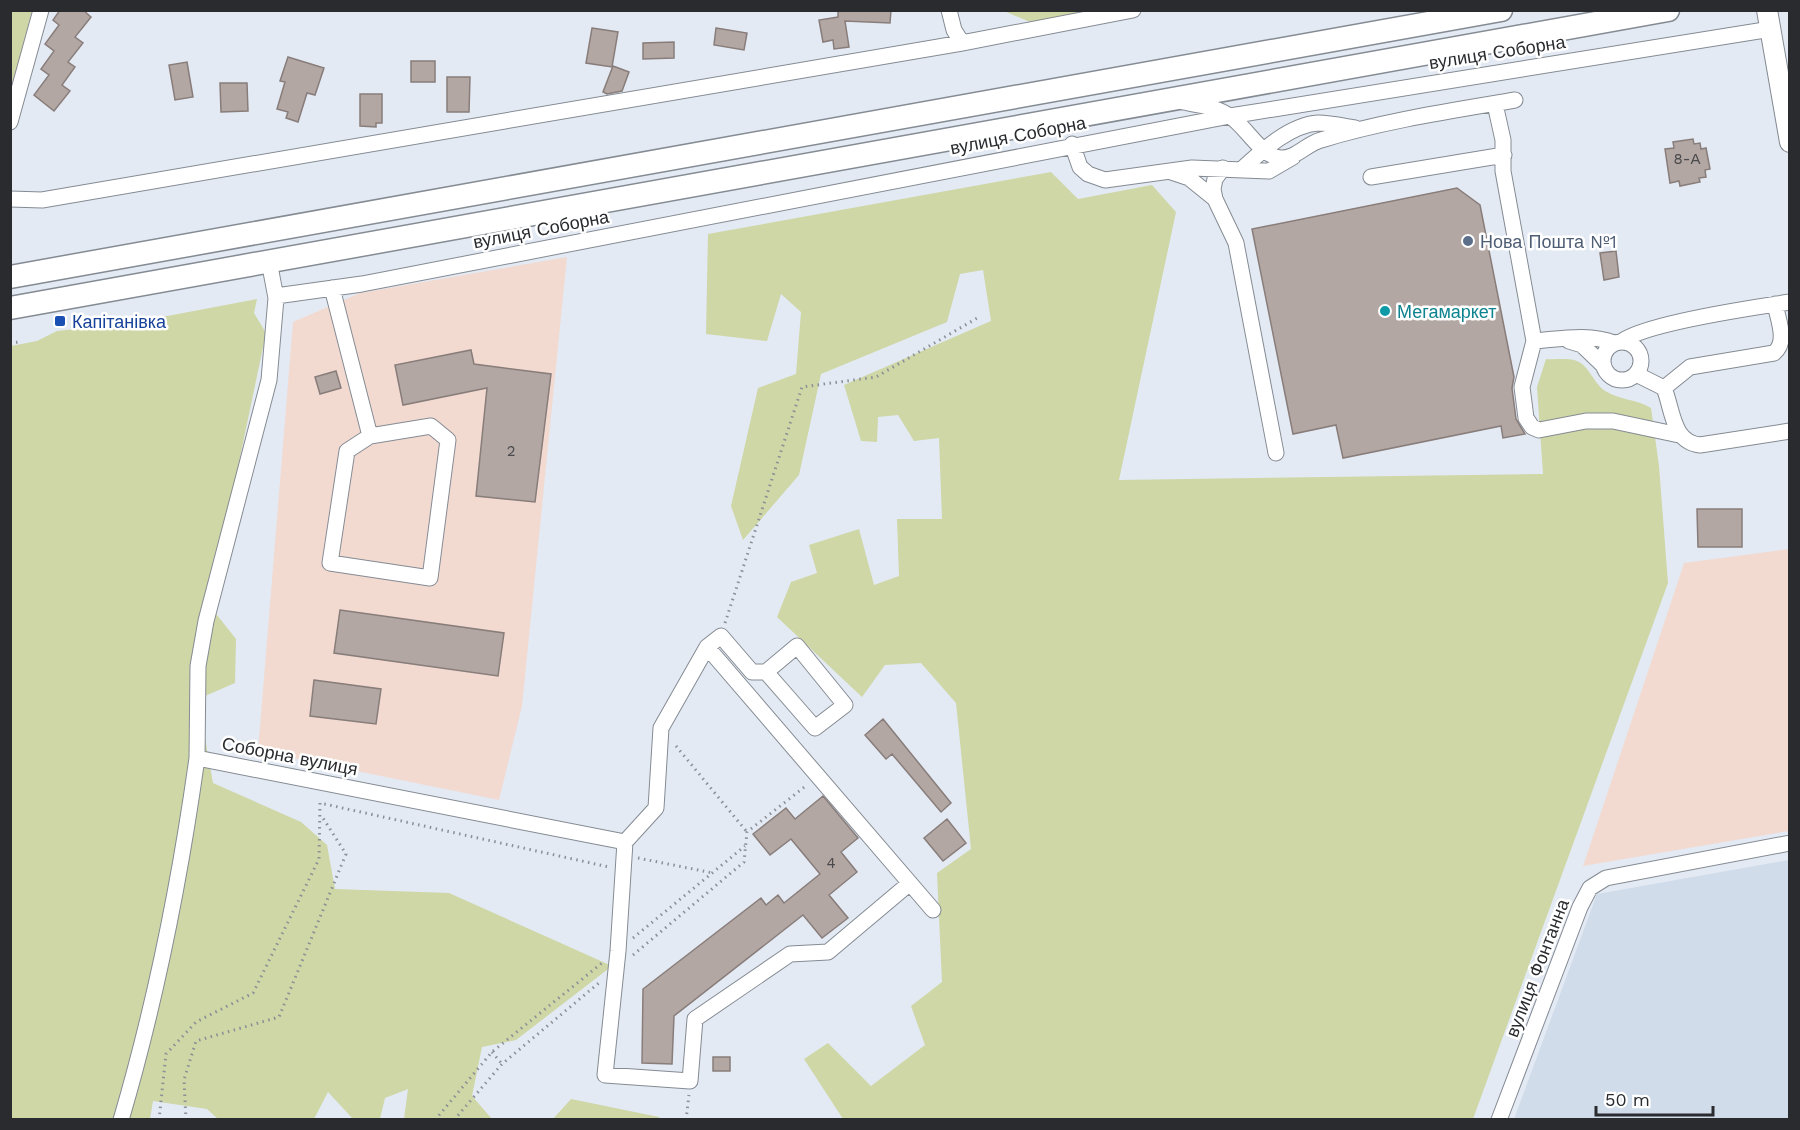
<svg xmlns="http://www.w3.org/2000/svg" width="1800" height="1130" font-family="'Work Sans',sans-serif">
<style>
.built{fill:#d0dcea}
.industrial{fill:#f2dad1}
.green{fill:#ced7a5}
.building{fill:#b2a7a3;stroke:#887d7a;stroke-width:1.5}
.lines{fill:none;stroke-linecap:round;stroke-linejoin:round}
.minor-casing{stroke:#858b93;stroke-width:17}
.major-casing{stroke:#858b93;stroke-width:22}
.highway-casing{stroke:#858b93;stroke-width:25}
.path{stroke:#8b8f96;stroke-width:3;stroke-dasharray:1.5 4.5;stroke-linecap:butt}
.minor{stroke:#fff;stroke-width:15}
.major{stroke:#fff;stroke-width:20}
.highway{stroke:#fff;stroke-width:22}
.service-dot{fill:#5c6f8a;stroke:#fff;stroke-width:2}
.culture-dot{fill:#0f9aa8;stroke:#fff;stroke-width:2}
.transit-dot{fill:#1a4fb4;stroke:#fff;stroke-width:2}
.labels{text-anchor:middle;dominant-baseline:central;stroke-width:5;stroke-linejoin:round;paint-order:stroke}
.number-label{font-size:15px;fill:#4b4a4c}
.street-label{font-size:18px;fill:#292b2f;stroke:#fff}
.service-label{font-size:18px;fill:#4e5e75;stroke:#fff;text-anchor:start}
.culture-label{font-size:18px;fill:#0d838f;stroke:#fff;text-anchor:start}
.transit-label{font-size:18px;fill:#164399;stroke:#fff;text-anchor:start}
</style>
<rect width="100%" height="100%" fill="#e3eaf4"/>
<path class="built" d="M1789 860V1119H1514L1597 894Z"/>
<path class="industrial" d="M567 257 522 706 499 800 258 751 293 322 360 293Z
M1789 549V831L1583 866 1684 563Z"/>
<path class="green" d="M11 10 32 11 11 91 10 11Z
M1004 11H1122L1042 27Z
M1051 172 1078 199 1152 185 1176 212 1119 480 1543 474 1537 387 1546 359C1554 360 1565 358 1574 360 1590 364 1593 385 1607 392 1620 400 1636 399 1651 408L1659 466 1668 583 1473 1119H843L804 1059 828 1043 871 1086 925 1045 911 1006 942 982 937 873 971 849 956 703 921 663 885 665 862 697 777 617 791 582 817 573 809 545 859 529 874 585 899 576 897 519H942L939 438 914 441 898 415 878 417 877 442 861 441 844 385 991 321 983 270 960 274 947 322 821 374 799 475 743 540 731 506 758 388 796 374 801 312 781 294 767 341 706 334 708 234Z
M257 299 254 313 266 333 209 605 236 639 235 683 198 699 213 783 301 822 327 845 335 889 449 893 612 966 516 1040 482 1047 472 1096 492 1119H404L408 1089 385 1098 380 1119H353L328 1092 314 1119H218L207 1109 153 1101 150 1119 11 1120V346L37 341 57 331 125 324Z
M571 1099 659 1117 661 1119H553Z"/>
<path class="building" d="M60 10H83L91 17 75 37 83 43 68 62 75 67 62 85 70 91 54 111 34 95 49 75 41 69 54 51 45 44 59 25 53 20Z
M838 10H891L890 23 845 21 849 47 834 49 833 40 823 42 819 20 838 17Z
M592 28 618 32 612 67 586 63Z
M716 28 747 33 744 50 714 45Z
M674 42V58L643 59V43Z
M288 57 324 68 315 95 307 93 298 122 286 118 288 112 277 109 285 82 280 81Z
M411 61H435V82H411Z
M187 62 193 97 175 100 169 65Z
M613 66 629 72 622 91 607 94 603 92Z
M447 77H470L469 112H447Z
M220 83H247L248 111 221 112Z
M360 94H382V123H376V127L360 126Z
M1693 139 1694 144 1700 143 1701 149 1706 148 1710 169 1705 170 1706 177 1699 178 1700 182 1680 186 1679 181 1670 183 1665 149 1674 148 1673 142Z
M1457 188 1480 205 1514 377 1512 388 1516 419 1525 434 1503 438 1501 426 1343 458 1336 425 1293 434 1252 229Z
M1616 251 1619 277 1604 280 1600 253Z
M471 350 474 364 551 374 535 502 476 496 487 388 403 405 395 365Z
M336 371 341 388 320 394 315 377Z
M1697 509H1742V547H1698Z
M340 610 504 633 498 676 334 653Z
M314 680 381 689 376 724 310 716Z
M883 719 951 803 941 812 892 754 886 759 865 735Z
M823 796 858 838 841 852 857 872 829 895 848 918 822 938 803 915 674 1016 672 1064 642 1063 643 989 761 898 766 905 778 895 784 903 820 874 791 839 770 855 753 834 786 808 795 819Z
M947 819 966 843 943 861 924 838Z
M713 1057H730V1071H713Z"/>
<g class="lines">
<defs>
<path id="minor" d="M949 10 954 30 962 43
M1183 102C1199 105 1218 107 1231 117 1247 128 1260 155 1280 158 1296 159 1306 144 1321 140 1383 121 1450 111 1515 100
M1495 104 1503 140V171L1534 341 1522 387 1526 418 1532 427 1539 430 1586 421H1613L1679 435
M10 122 41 10
M1072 144 1080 167 1088 174 1105 180 1192 168 1269 171 1293 157
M1223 168 1215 179 1213 189 1215 199 1236 243 1276 453
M1243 168C1263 150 1290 125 1318 123 1330 123 1343 126 1355 128
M1171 172 1189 178 1215 199
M1371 177 1504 155
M10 199 42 200 962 43 1133 10
M269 261 276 298 269 380 206 621 198 666 197 758 625 842
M332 288 370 436 347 451 330 563 430 578 448 440 431 426 370 436
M276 296 362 284 1230 116 1771 29
M1534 341C1560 339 1589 333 1614 343
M1569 341 1582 345 1604 366
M1603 361a19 19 0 1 1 38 0a19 19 0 1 1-38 0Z
M1621 342C1642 324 1756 307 1790 302
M1636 374 1664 388C1673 410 1672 442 1700 445L1790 431
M1664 388 1690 367 1774 353C1788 342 1778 320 1775 304
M707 647 933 910
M766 672 815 728 845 705 797 646 766 672H752L721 636 707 647 661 728 656 808 625 842 618 951 605 1075 690 1081 695 1019 790 954 828 952 910 883
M121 1120C156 1001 180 880 197 758
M1499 1120 1580 907 1590 888 1606 878 1790 843"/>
<path id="major" d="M1767 10 1790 142"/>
<path id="highway" d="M10 277 1501 10
M10 308 1668 10"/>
</defs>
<use href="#minor" class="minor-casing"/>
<use href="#major" class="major-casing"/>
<use href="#highway" class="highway-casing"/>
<path class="path" d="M10 343 19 342
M725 623 802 387 876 377 979 317
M676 746 747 832
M638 858 713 873
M633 938 745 846
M633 955 744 862 747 832 807 785
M492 1052 502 1064
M159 1120 166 1054 196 1022 253 993 319 859 320 803 609 867
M186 1120 184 1080 196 1041 279 1017 346 854 321 815
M435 1120 492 1052 602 963
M454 1120 502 1064 600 982
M686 1120 689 1095"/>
<use href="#minor" class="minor"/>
<use href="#major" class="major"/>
<use href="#highway" class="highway"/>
</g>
<circle class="service-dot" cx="1468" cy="241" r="6"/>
<circle class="culture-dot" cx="1385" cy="311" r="6"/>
<rect class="transit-dot" x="54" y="315" width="12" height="12" rx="3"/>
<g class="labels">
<g class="number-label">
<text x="1687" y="159">8-А</text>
<text x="511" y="451">2</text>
<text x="831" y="863">4</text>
</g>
<g class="street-label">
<text transform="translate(1497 52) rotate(-9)">вулиця Соборна</text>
<text transform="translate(1018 135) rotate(-11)">вулиця Соборна</text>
<text transform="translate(541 229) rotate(-11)">вулиця Соборна</text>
<text transform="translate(290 756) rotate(11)">Соборна вулиця</text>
<text transform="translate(1537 968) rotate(-69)">вулиця Фонтанна</text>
</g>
<g class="service-label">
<text x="1480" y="241">Нова Пошта №1</text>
</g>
<g class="culture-label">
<text x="1397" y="311">Мегамаркет</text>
</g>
<g class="transit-label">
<text x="72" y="321">Капітанівка</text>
</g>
</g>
<rect width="1800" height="1130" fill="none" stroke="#292b2f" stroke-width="24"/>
<path d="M1596 1106v9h117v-9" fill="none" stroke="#292b2f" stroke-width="3"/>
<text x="1605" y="1106" font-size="18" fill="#292b2f" stroke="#ffffff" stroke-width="4.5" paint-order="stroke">50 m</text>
</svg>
